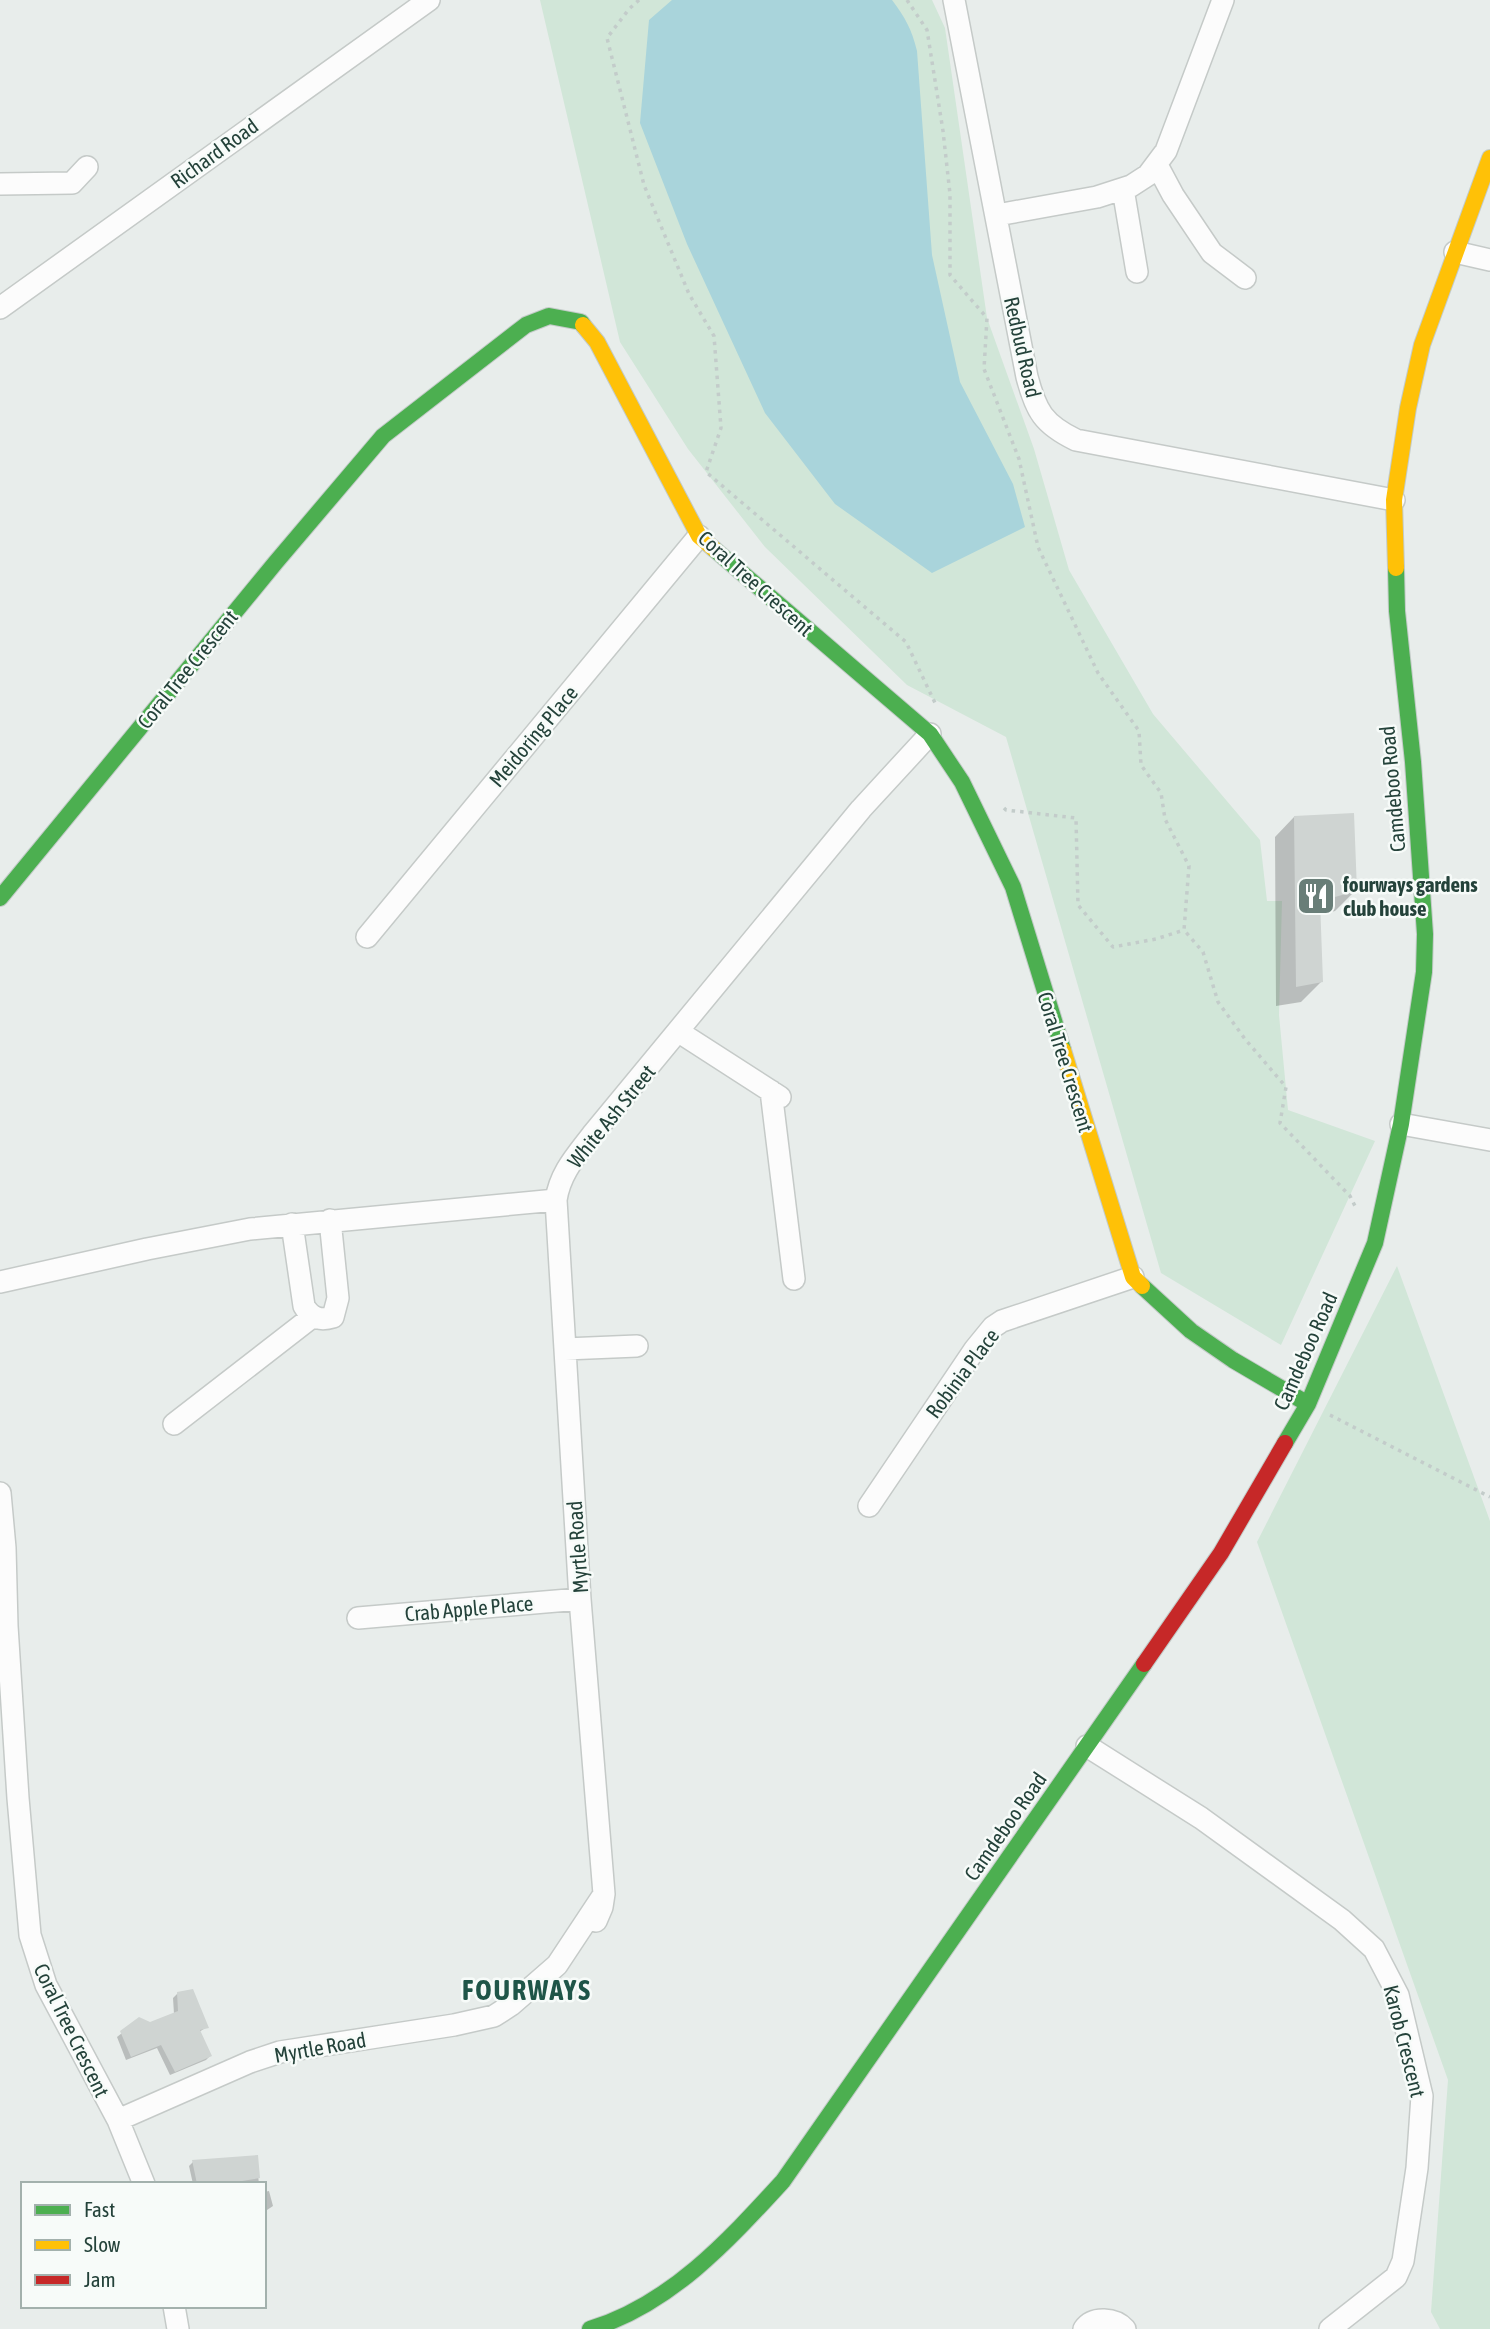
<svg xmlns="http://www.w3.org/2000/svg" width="1490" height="2329" font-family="'Asap Condensed',sans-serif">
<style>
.green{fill:#d1e6d8}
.water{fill:#a9d4db}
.shadow{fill:#0003}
.building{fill:#cfd4d2}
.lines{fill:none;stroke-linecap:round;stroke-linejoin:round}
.street-casing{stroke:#c5cac8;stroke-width:24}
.fast-casing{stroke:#c3cbc8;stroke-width:18}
.slow-casing{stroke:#c3cbc8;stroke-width:18}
.jam-casing{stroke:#c3cbc8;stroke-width:18}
.path{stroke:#c3ccca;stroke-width:3.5;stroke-dasharray:3.5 5;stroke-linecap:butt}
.street{stroke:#fcfcfc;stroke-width:21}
.fast{stroke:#4caf50;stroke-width:16}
.slow{stroke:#ffc107;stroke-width:16}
.jam{stroke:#c62828;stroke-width:16}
.labels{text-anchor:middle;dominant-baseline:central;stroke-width:5;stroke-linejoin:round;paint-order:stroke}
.street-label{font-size:21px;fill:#24423a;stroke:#f7fbf9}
.poi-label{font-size:21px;font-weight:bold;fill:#24423a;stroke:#f7fbf9;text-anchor:start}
.district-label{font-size:28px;font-weight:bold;letter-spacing:2px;fill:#1f5548;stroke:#f7fbf9}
</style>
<rect width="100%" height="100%" fill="#e8edeb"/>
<path class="green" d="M540 0H932L945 28 987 318 1034 449 1069 570 1153 714 1260 840 1267 901H1282L1279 1015 1288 1110 1375 1141 1281 1345 1161 1273 1006 737 907 685 765 547 688 449 620 342Z
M1397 1266 1490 1521V2329H1440L1431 2312 1448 2080 1257 1542Z"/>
<path class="water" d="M672 0H892C905 17 912 30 917 51L932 255 960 382 1013 484 1025 527 932 573 835 504 765 413 687 244 640 123 649 20Z"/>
<path class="shadow" d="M1294 817 1355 891 1335 911 1319 915 1321 982 1301 1002 1276 1006 1275 837Z
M178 1993 207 2027 199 2032 210 2056 206 2060 170 2075 157 2048 126 2060 117 2037 122 2033 174 2014 173 1998Z
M256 2157 259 2184H193L189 2166 193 2162Z
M269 2191 273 2206 264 2212V2192Z"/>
<path class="building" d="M1354 813 1357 891 1320 901 1323 982 1296 987 1294 816Z
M193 1989 209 2028 200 2030 212 2056 175 2072 161 2045 131 2057 120 2031 139 2017 150 2022 178 2011 177 1992Z
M258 2155 260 2178 224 2184H197L192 2160Z"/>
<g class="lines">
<defs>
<path id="street" d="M954 0 1027 377C1036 411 1043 424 1076 440L1394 500
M1157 165 1173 195 1212 253 1245 278
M0 184 72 183 87 167
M1123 189 1137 272
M997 215 1097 197 1131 186 1148 175 1166 151 1223 0
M1455 252 1490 260
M0 308 429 0
M367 937 699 536
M679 1032 780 1097
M771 1091 794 1279
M1401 1124 1490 1140
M292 1224 304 1306C311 1318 320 1321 333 1317L338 1298 330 1220
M0 1282 147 1249 250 1229 556 1200C560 1173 576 1156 592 1135L861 809 930 734
M565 1349 637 1346
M174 1424 312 1317
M0 1493 5 1548 7 1626 18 1798 30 1935 46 1985 118 2120 144 2184
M869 1506 975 1349 993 1327 1002 1321 1133 1277
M358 1618 580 1599
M1087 1746 1201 1818 1342 1920 1374 1949 1398 1995 1422 2096 1417 2168 1403 2261 1396 2277 1330 2329
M118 2120 250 2062 280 2052 454 2025 494 2016 511 2005 557 1965 604 1894 596 1921 602 1907 604 1894 580 1599 556 1200
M174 2306 178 2329
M1084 2329C1093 2316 1115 2318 1125 2329"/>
<path id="fast" d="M714 549 930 734 962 782 1013 887 1063 1050
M0 898 276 562 383 436 526 325 549 316 581 322 583 325
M1142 1286 1191 1331 1233 1360 1308 1404
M1285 1443 1308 1404 1375 1243 1401 1124 1424 972 1425 934 1413 762 1397 611 1396 568
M590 2329C670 2305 729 2240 783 2181L1144 1664"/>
<path id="slow" d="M583 325 597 342 699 536 714 549
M1396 568 1394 500 1408 408 1422 345 1490 158
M1063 1050 1133 1277 1142 1286"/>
<path id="jam" d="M1144 1664 1221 1553 1285 1443"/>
</defs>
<use href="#street" class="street-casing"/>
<use href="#fast" class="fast-casing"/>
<use href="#slow" class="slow-casing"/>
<use href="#jam" class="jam-casing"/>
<path class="path" d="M639 0 629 9 607 38 644 185 689 294 714 336 721 428 706 472 906 642 936 705
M907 0 927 30 943 131 950 194V275L987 318 984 369 1019 459 1038 547 1098 673 1139 731 1141 765 1161 793 1165 819 1189 866 1184 930 1203 952 1218 1002 1245 1039 1286 1087 1280 1123 1350 1196 1357 1210
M1004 808 1006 810 1076 818 1078 905 1113 947 1156 939 1184 930
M1330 1415 1490 1497"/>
<use href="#street" class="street"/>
<use href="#fast" class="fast"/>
<use href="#slow" class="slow"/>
<use href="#jam" class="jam"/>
</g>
<defs>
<symbol id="restaurant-square" viewBox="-11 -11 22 22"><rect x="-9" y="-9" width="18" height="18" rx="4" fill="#697e78" stroke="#f7fbf9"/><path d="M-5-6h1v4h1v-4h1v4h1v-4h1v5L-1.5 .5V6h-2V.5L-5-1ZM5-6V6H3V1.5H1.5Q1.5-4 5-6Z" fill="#fff"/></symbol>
</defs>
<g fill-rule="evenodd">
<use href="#restaurant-square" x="1294" y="874" width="44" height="44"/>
</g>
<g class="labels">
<g class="street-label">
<text transform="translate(214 153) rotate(-36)">Richard Road</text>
<text transform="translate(1023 347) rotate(77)">Redbud Road</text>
<text transform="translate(756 583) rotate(42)">Coral Tree Crescent</text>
<text transform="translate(187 669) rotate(-51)">Coral Tree Crescent</text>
<text transform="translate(533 736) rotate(-50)">Meidoring Place</text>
<text transform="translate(1392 789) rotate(-95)">Camdeboo Road</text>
<text transform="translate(1066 1062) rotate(73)">Coral Tree Crescent</text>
<text transform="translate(611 1116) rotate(-51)">White Ash Street</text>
<text transform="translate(1305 1351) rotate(-66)">Camdeboo Road</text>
<text transform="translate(962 1373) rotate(-53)">Robinia Place</text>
<text transform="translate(577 1547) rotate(-94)">Myrtle Road</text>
<text transform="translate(469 1608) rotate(-5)">Crab Apple Place</text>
<text transform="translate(1005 1826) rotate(-55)">Camdeboo Road</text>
<text transform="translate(72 2030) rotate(64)">Coral Tree Crescent</text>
<text transform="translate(1405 2041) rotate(76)">Karob Crescent</text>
<text transform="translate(320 2047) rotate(-10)">Myrtle Road</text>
</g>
<g class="poi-label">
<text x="1343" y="884">fourways gardens<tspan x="1343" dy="24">club house</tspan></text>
</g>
<g class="district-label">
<text x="527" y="1990">FOURWAYS</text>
</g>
</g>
<rect x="21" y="2182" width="245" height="126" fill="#f7fbf9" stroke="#a3b1ad" stroke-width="2"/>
<rect x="35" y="2205" width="35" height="10" fill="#4caf50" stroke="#a3b1ad" stroke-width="2"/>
<text x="84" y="2217" font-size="21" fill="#24423a">Fast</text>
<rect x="35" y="2240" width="35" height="10" fill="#ffc107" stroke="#a3b1ad" stroke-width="2"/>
<text x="84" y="2252" font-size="21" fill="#24423a">Slow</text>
<rect x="35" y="2275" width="35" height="10" fill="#c62828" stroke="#a3b1ad" stroke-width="2"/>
<text x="84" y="2287" font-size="21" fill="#24423a">Jam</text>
</svg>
